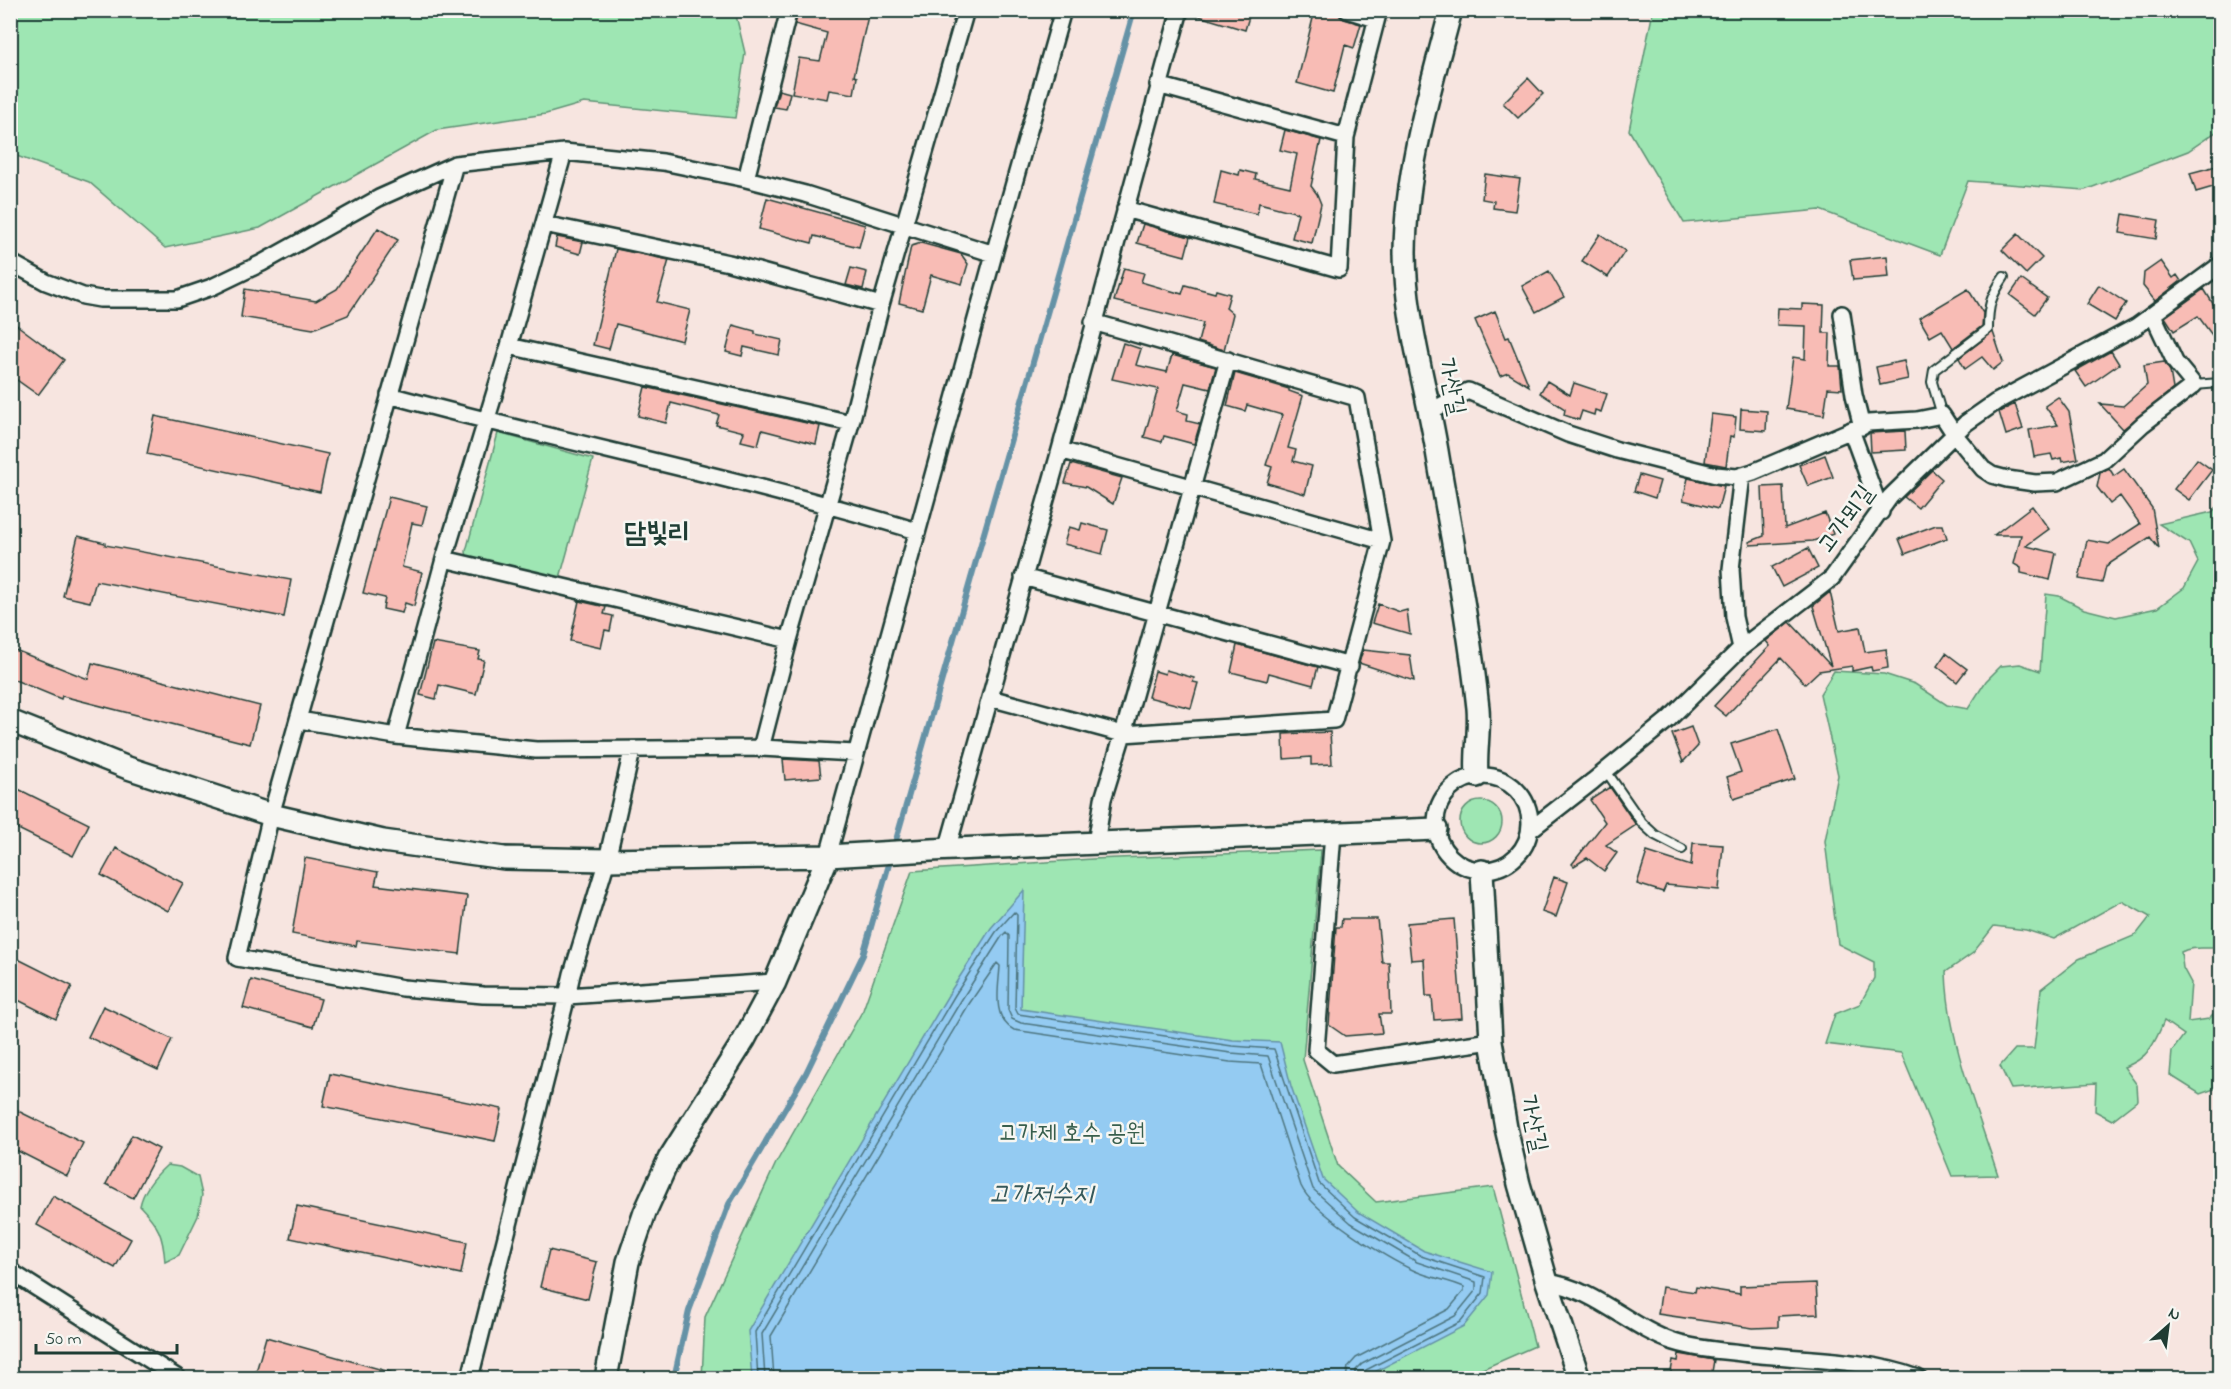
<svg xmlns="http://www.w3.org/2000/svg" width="2231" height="1389" font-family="'Indie Flower','Poor Story',sans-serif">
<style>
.green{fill:#9ee6b3;stroke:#5e9274;stroke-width:1.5}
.water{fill:#94cbf2;stroke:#6592a6;stroke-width:1.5}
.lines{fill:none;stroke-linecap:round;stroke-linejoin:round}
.shore{stroke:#4e7680;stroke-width:1.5}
.stream{stroke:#6592a6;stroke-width:6}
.building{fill:#f8bcb5;stroke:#1f3d34;stroke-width:1.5}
.lane-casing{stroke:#1f3d34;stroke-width:12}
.street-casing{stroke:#1f3d34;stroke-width:20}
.secondary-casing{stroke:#1f3d34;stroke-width:26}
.lane{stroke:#f6f6f2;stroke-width:8}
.street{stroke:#f6f6f2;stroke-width:15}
.secondary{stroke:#f6f6f2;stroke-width:21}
.labels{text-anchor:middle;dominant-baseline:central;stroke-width:5;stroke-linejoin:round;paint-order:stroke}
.street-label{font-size:24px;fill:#1f3d34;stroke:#f6f6f2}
.park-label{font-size:24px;fill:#385f4d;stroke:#f6f6f2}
.water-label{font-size:26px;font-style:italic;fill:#36595a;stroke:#f6f6f2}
.quarter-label{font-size:27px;font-weight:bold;fill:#1f3d34;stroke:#f6f6f2}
</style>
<rect width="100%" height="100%" fill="#f7e5e0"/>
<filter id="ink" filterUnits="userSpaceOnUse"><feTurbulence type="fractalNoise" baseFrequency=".0167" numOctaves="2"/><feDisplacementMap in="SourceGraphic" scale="12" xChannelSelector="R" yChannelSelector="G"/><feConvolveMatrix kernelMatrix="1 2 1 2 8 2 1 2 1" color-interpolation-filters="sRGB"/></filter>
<g filter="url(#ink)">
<path class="green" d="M11 10 735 11 745 53 735 118 584 103 546 114 437 130 260 228 165 248 89 182 11 154Z
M1653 11H2220V129L2188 151 2085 190 1968 181 1940 255 1820 210 1684 223 1629 130Z
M498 433 593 459 558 585 467 559 466 551Z
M2220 504V947C2206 950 2194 945 2181 952L2183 968 2191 983 2188 1022 2209 1019 2220 1008V1087L2200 1094 2170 1075 2172 1051 2184 1035 2164 1021C2155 1043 2148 1059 2124 1067L2137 1085 2138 1100 2112 1120 2095 1111 2096 1083 2011 1089 2000 1066 2015 1049H2034L2041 989 2079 959 2136 935 2150 917 2122 901 2054 939 2026 930 1994 926 1973 953 1946 972C1948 1041 1977 1110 1998 1175L1952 1176 1901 1053 1825 1044 1835 1014 1860 1004 1874 978V962L1838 944 1825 841 1838 775 1820 694 1834 671 1884 674 1915 684 1947 705 1968 709 1986 681 2001 666 2020 664 2040 671 2046 594 2059 596 2084 609 2116 617 2157 608 2184 588 2198 562 2189 543 2159 524 2212 512Z
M1460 822a21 21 0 1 1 42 0a21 21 0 1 1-42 0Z
M1321 850 1303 1060 1338 1166 1376 1202 1493 1187 1535 1346 1462 1378H702L705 1317 776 1163 863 1010 912 871 1092 859Z
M167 1165 180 1167 198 1177 202 1195 198 1216 179 1255 165 1262C163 1235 159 1226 140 1206 143 1190 155 1176 167 1165Z"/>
<path class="water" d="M1024 890 1021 1009 1233 1040 1280 1042 1291 1086 1323 1179 1358 1212 1424 1251 1492 1272 1489 1295 1464 1326 1363 1378H752L748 1331 950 992 991 928Z"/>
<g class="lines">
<path class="shore" d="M758 1378 755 1332 955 995 996 932 1014 912 1017 915 1015 1008 1018 1014 1232 1046 1274 1049 1319 1183 1355 1217 1421 1256 1485 1277 1483 1293 1460 1322 1366 1370 1362 1378
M765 1378 762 1334 962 999 1002 936 1006 932 1009 936 1008 1010 1012 1019 1021 1023 1231 1053 1268 1056 1313 1189 1351 1223 1417 1262 1476 1282V1290L1455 1316 1362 1364 1356 1370 1355 1378
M774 1378 771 1336 969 1004 997 963 1000 966C999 987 991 1018 1014 1030L1230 1062 1261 1064 1301 1186C1313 1213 1388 1259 1415 1271 1431 1278 1448 1280 1464 1287V1291L1449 1309 1356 1358 1348 1367 1346 1378"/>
<path class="stream" d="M674 1378 689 1311 729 1204 806 1073 863 955 1134 10"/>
</g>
<path class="building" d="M799 10H847L868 16 854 76 857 77 854 94 829 90 827 99 792 93 799 58 820 61 827 33 795 24Z
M1193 10H1251L1245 30 1192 14Z
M1315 10H1337L1340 16 1344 19 1361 24 1354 48 1345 45 1333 93 1297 83Z
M1528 78 1543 94 1518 118 1503 103Z
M779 90 790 93 786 109 774 107Z
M1285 130 1321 140 1311 186 1317 194 1321 204 1312 243 1292 238 1298 213 1259 203 1257 214 1214 204 1221 170 1239 175 1240 170 1256 174 1255 179 1290 187 1297 154 1280 150Z
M2220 165V185L2196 192 2190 173Z
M1485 174 1520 179 1515 211 1493 208 1494 201 1482 199Z
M767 198 865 225 859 247 814 236 812 243 759 229Z
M2123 214 2159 220 2156 239 2120 233Z
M1143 224 1190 237 1185 256 1137 243Z
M378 228 398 240 348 315 313 329 241 317 245 289 316 301 337 289Z
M1600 234 1625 251 1608 277 1582 261Z
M2018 234 2042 258 2026 274 2002 250Z
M557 237 583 242 580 254 555 247Z
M921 243 961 254 968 264 962 284 931 275 922 309 899 303 911 246Z
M616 249 669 260 657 302 690 310 682 341 616 324 609 349 593 345Z
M1887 256 1889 277 1853 280 1850 260Z
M2161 261 2173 278 2177 275 2181 281 2155 301 2143 286 2144 273Z
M851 268 867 272 863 289 846 285Z
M1124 268 1144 273 1141 282 1182 294 1185 285 1215 293 1216 290 1230 294 1226 308 1233 314 1224 350 1198 342 1203 323 1114 301Z
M1549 271 1564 297 1536 312 1522 286Z
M2021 279 2047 298 2035 314 2010 295Z
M2099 285 2126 303 2115 321 2087 304Z
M1968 289 1983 313 1982 326 1953 348 1942 330 1930 337 1919 318Z
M2204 289 2220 315V346L2198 316 2174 331 2165 317Z
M1802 304 1824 305 1823 333H1830L1829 366H1840L1842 389 1828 388 1824 415 1786 409 1793 357 1805 359 1806 326 1777 325 1778 308 1802 309Z
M1495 311 1506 338 1509 337 1529 386 1508 373 1500 376 1485 343 1475 320Z
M10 320 64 360 38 395 10 375Z
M733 325 755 331V334L782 340 779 355 744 347 742 356 726 352Z
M1993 332 2003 362 1993 370 1982 357 1965 369 1959 358Z
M1123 343 1141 349 1136 365 1167 372 1172 355 1216 367 1210 389 1185 383 1177 411 1188 414 1187 421 1200 424 1194 444 1164 436 1162 442 1144 437 1158 389 1112 379Z
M2111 351 2119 364 2086 387 2075 371Z
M1904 361 1908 379 1880 385 1876 367Z
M2164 362 2170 371 2173 389 2123 429 2100 404 2123 406 2147 385 2144 365Z
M1235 373 1289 389V391L1303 396 1288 448 1296 450 1293 461 1312 466 1305 494 1267 483 1272 467 1266 465 1282 415 1247 405 1245 411 1227 406Z
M1547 381 1570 395 1574 383 1607 394 1601 412 1595 410 1594 415 1582 411 1579 420 1564 415 1565 409 1540 393Z
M645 387 820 426 816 444 762 430 758 445 741 441 744 432 716 425 719 415 671 403 666 423 638 416Z
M2058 397 2069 412 2078 459 2062 462 2061 458 2053 460 2051 454 2034 457 2029 430 2058 425 2045 406Z
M2015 404 2023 429 2006 435 1999 412Z
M1741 409 1767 411 1766 431 1740 429Z
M1711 414 1736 417 1734 437 1730 436 1726 466 1705 462Z
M155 416 328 454 320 492 147 454Z
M1905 431 1906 450 1871 452 1870 433Z
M1825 455 1833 477 1808 486 1799 465Z
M2197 459 2212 470 2189 500 2174 489Z
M1071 464 1122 478 1113 504 1086 487 1065 483Z
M2109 468 2114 476 2124 469 2152 508 2159 549 2150 537 2106 566 2102 583 2079 579 2087 540 2109 544 2140 524 2120 496 2110 504 2097 487 2100 473Z
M1932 470 1942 479 1918 508 1904 497Z
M1639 475 1660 481 1655 498 1634 491Z
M1688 478 1724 486 1718 509 1683 500Z
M1783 486 1785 528 1825 513 1833 534 1813 541 1750 545 1749 542 1764 536 1762 487Z
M389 497 427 506 422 525 412 523 402 567 422 572 414 606 405 603 402 613 383 609 385 598 363 593Z
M2032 506 2049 529 2026 546 2056 553 2050 580 2021 573V568L2014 564 2021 535H1994Z
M1082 523 1108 530 1102 554 1064 544 1069 527 1080 530Z
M1936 525H1943L1947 538 1905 554 1899 539Z
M78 536 105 543V545L291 580 284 617 96 581 90 602 63 596Z
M1808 548 1818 568 1782 587 1772 567Z
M1830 592 1839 631 1860 627 1865 652 1886 649 1888 668 1872 671 1871 667 1852 671V666L1819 671 1805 684 1781 658 1726 716 1714 706 1770 646 1766 641 1790 622 1831 666 1813 606Z
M579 601 606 607 604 614 613 616 610 631 605 630 601 648 570 641Z
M1378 604 1400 612 1407 610 1410 634 1372 623Z
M433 643 480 651 478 659 484 660 476 694 439 685 436 699 420 695Z
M1237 645 1318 667 1313 685 1269 673 1267 681 1231 672Z
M10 648 88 679 92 663 260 706 250 744 62 696 61 699 10 678Z
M1363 650 1410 655 1414 681 1359 663Z
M1946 653 1967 669 1957 682 1937 666Z
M1166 670 1194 678 1193 682 1198 683 1191 708 1148 697 1155 671 1165 674Z
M1691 727 1698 746 1683 762 1672 734Z
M1778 729 1795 779 1734 799 1727 777 1741 772 1731 744Z
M1330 732 1332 764 1311 765V757L1284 759 1283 734Z
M783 759 819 761 821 777 785 780Z
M10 785 89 824 73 856 10 825Z
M1610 787 1636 825 1606 845 1617 853 1604 871 1587 858 1574 866 1572 864 1605 822 1590 800Z
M1693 843 1723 845 1719 890 1666 885 1663 892 1637 884 1647 852 1691 866Z
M116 848 183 883 168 911 101 875Z
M305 858 378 872 375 885 467 896 460 954 357 941 356 946 292 934Z
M1554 877 1568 882 1556 917 1542 912Z
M1342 919H1377L1382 962H1389L1391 1014H1379L1382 1033 1345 1036 1329 1025 1336 927H1341Z
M1454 919 1462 1018 1434 1020 1432 996H1426L1424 959 1411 960 1407 923Z
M10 955 72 986 56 1019 10 996Z
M251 980 321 999 313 1027 243 1008Z
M103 1006 172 1039 158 1070 88 1037Z
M330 1074 502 1109 495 1141 323 1106Z
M10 1107 83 1143 67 1176 10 1147Z
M132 1135 159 1149 133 1198 106 1184Z
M53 1196 131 1239 115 1268 37 1225Z
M297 1206 467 1242 461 1274 290 1238Z
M549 1250 597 1262 588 1299 540 1287Z
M1816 1283 1818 1314 1778 1316V1327L1753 1328 1658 1314 1662 1287 1695 1292 1696 1287 1740 1294V1286Z
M266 1337 397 1374 396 1378H278L256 1372Z
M1679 1354 1714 1360 1711 1378H1670L1673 1360 1678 1361Z"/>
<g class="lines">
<defs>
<path id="lane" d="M2194 385 2220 383
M1942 415 1932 382 1934 370 1988 329C1988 305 1991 296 2004 277
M1606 771 1642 823 1655 835 1682 849"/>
<path id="street" d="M1347 10 1376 19
M1158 85 1346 137
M746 179 789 10
M1125 209 1339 269 1346 137 1379 10
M544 224 729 263 881 305
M994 254 1063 10
M10 262 46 282 83 296 100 299H177L212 287 262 263 379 198 455 164
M1842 314 1854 395 1862 427
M1093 322 1357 398 1382 541
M509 346 851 423
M389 395C564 443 743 478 917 531
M1431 411 1468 391 1568 434 1617 450 1716 475 1737 477 1753 472 1868 423 1917 420 1942 415 1955 435 1983 469 1992 475 2007 479 2035 483 2057 482 2104 460 2143 424 2194 385 2175 362 2153 315
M1851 430 1881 512
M444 559 789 640
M1023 577 1350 666
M1741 648 1734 617 1731 569 1742 475
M990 698 1123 734 1334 720 1382 541 1060 450
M299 720 396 736 536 750 761 748 855 753
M396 736 444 559 509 346 564 152
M761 748 789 640 851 423 881 305 966 10
M632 751 607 860 572 974 567 996 483 995 403 988 237 958 271 815 455 164 564 152 663 162 746 179 805 194 994 254 828 856
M1436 823a47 47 0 1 1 94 0a47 47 0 1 1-94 0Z
M1530 830 1593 781 1669 719 1741 648 1832 578 1890 497 1966 423 1996 402 2137 326 2220 265
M1333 833 1316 1050 1333 1064 1491 1041
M1096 844 1103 799 1123 734 1228 360
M947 850 1060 450 1180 10
M10 1271 178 1378
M1547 1282C1596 1289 1629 1327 1674 1342 1693 1348 1713 1350 1733 1352 1792 1360 1862 1357 1918 1378
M470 1378 567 996 775 982"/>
<path id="secondary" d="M1451 10C1430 90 1406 168 1405 251 1405 321 1427 388 1438 457 1452 540 1469 624 1478 708 1480 731 1475 754 1477 776
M10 721 128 768 271 815 383 841 504 858 607 860 828 856
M1482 871 1491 1041 1506 1128 1519 1184 1547 1282 1579 1378
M606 1378 628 1262 645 1212 669 1159 744 1040 775 982 828 856 931 850 1436 829"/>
</defs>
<use href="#lane" class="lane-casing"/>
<use href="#street" class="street-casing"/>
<use href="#secondary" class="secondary-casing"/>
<use href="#lane" class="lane"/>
<use href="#street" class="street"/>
<use href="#secondary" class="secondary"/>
</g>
</g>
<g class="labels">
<g class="street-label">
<text transform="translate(1450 387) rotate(78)">가산길</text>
<text transform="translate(1847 520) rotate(-54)">고가뫼길</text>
<text transform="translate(1532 1124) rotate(78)">가산길</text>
</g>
<g class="park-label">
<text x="1072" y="1134">고가제 호수 공원</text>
</g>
<g class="water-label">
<text x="1041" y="1196">고가저수지</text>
</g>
<g class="quarter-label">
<text x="657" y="534">담빛리</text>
</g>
</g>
<rect width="2231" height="1389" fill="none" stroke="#f6f6f2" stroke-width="36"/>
<rect x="18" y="18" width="2195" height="1353" fill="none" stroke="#1f3d34" stroke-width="2" filter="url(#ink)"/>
<g transform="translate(2168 1326) rotate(28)" stroke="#f6f6f2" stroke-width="4.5" paint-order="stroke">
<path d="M0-4.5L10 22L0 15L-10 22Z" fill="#1f3d34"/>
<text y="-9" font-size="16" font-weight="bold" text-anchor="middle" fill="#1f3d34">N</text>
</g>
<path d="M36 1344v9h141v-9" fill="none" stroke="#1f3d34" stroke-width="3"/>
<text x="45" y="1344" font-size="18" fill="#1f3d34" stroke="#f6f6f2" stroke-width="4.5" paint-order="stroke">50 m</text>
</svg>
